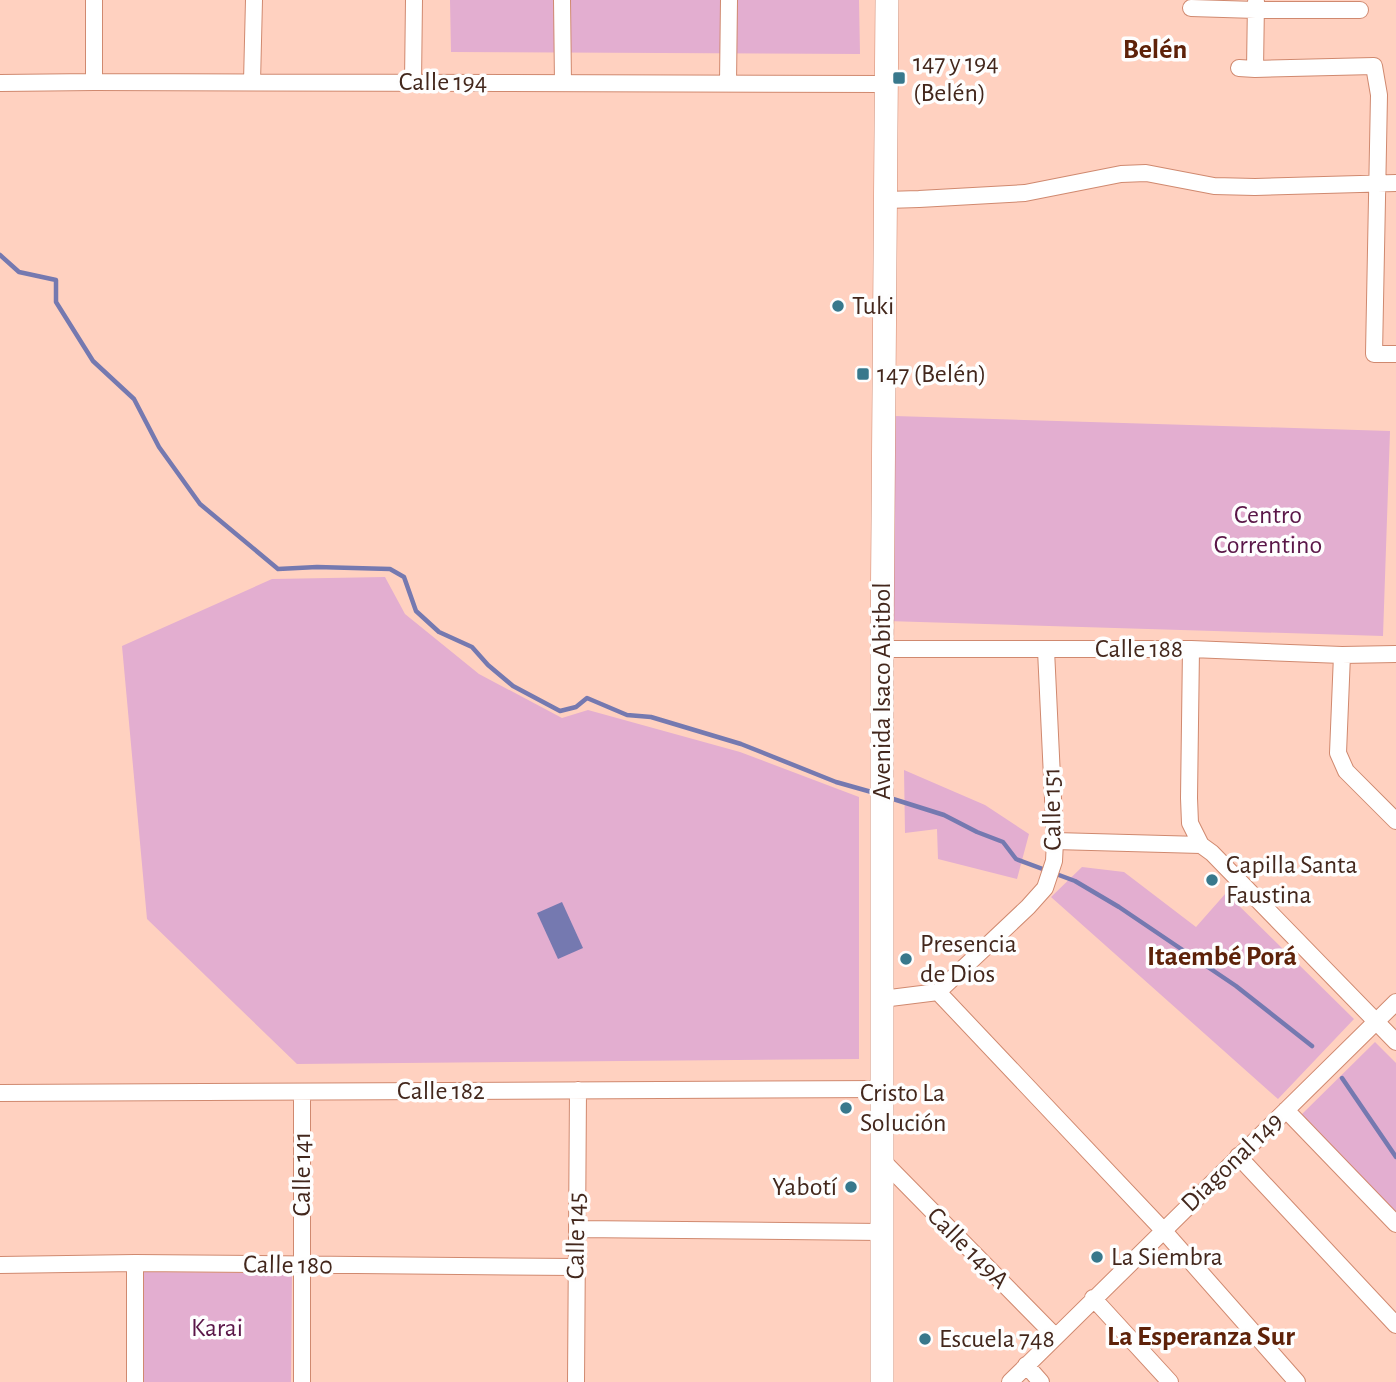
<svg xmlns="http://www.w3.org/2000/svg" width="1396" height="1382" font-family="'Alegreya Sans',sans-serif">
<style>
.green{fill:#e3aed0}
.water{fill:#7579b0}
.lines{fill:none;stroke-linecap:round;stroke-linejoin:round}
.stream{stroke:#7579b0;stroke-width:4.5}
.street-casing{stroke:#d0896f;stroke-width:18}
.secondary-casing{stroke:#d0896f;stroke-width:24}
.street{stroke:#fff;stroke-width:16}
.secondary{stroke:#fff;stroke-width:23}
.poi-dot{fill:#38788c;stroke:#fefefe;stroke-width:2.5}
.labels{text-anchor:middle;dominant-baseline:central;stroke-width:7;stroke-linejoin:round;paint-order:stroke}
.poi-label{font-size:26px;fill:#43271c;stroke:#fefefe;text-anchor:start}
.street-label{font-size:26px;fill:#43271c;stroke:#fefefe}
.park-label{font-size:26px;fill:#5a1748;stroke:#fefefe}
.neighbourhood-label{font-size:28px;font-weight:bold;fill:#5e2209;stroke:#fefefe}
</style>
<rect width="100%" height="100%" fill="#ffd1c0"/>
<path class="green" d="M450 0H859L860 54 451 52Z
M894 416 1390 431 1383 636 887 621Z
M385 577 405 614 479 674 562 718 588 710 740 752 859 797V1059L297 1064 147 919 122 646 272 579Z
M904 770 985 805 1029 834 1017 879 938 859 937 829 905 833Z
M1082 867 1124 872 1196 927 1226 893 1354 1019 1278 1099 1051 897Z
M1375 1042 1396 1063V1213L1299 1117Z
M143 1272 292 1273 291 1382H143Z"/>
<path class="water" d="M562 902 583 948 558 959 537 913Z"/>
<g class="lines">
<path class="stream" d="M0 255 19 272 56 280V302L93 361 134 399 159 447 200 504 278 569 317 567 390 569 404 577 416 611 439 632 472 647 488 665 513 686 560 711 576 707 587 698 627 715 651 717 741 744 836 782 875 793
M890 798 944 815 977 832 1003 842 1016 859 1075 881 1119 907 1236 986 1312 1046
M1342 1078 1396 1157"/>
<defs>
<path id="street" d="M562 0 563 83
M1191 8 1256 10H1360
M1239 68 1255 69 1374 66 1379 95 1374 354H1396
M1255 69 1256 2
M94 82V0
M252 82 254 0
M413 82 414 0
M0 83 94 82 886 84
M728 83 729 0
M886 200 919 199 1025 193 1121 174 1146 173 1214 186 1255 187 1396 183
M882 649H1191L1342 655 1396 654
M1191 649 1189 798 1190 823 1201 845 1212 853 1396 1042
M1342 655 1338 753 1346 771 1396 821
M1055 841 1201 845
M938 992 1163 1230 1297 1382
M882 999 938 992 1028 907 1045 888 1054 861 1055 841 1046 650
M0 1093 882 1089
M1286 1110 1396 1224
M1238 1156 1396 1325
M882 1160 1055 1336
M577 1229 882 1232
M0 1265 135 1263 575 1267
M1093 1298 1170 1382
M1026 1365 1041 1382
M135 1382V1263
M302 1382V1092
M576 1382 578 1090
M1010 1382 1396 1002"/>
<path id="secondary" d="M882 1382V649L887 0"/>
</defs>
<use href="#street" class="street-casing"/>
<use href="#secondary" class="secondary-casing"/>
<use href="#street" class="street"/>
<use href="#secondary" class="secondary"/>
</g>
<g class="poi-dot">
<rect x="892" y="71" width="14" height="14" rx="3.5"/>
<circle cx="838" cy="306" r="7"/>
<rect x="856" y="367" width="14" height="14" rx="3.5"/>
<circle cx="1212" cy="880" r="7"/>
<circle cx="906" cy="959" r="7"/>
<circle cx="846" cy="1108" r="7"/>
<circle cx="851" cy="1187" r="7"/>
<circle cx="1097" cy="1257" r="7"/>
<circle cx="925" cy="1339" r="7"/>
</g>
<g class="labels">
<g class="poi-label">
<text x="913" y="63">147 y 194<tspan x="913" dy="30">(Belén)</tspan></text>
<text x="852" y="306">Tuki</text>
<text x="877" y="374">147 (Belén)</text>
<text x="1226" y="865">Capilla Santa<tspan x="1226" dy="30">Faustina</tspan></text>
<text x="920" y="944">Presencia<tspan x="920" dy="30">de Dios</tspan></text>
<text x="860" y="1093">Cristo La<tspan x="860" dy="30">Solución</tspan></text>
<text x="837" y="1187" text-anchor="end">Yabotí</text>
<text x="1111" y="1257">La Siembra</text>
<text x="939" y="1339">Escuela 748</text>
</g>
<g class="street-label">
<text x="443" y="82">Calle 194</text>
<text x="1139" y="649">Calle 188</text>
<text transform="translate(882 691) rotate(-90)">Avenida Isaco Abitbol</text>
<text transform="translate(1052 809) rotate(-91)">Calle 151</text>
<text x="441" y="1091">Calle 182</text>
<text transform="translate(1232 1162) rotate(-44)">Diagonal 149</text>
<text transform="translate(302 1174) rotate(-90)">Calle 141</text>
<text transform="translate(576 1236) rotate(-89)">Calle 145</text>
<text transform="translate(968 1248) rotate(45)">Calle 149A</text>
<text transform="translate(288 1265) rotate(1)">Calle 180</text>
</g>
<g class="park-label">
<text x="1268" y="515">Centro<tspan x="1268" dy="30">Correntino</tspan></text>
<text x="217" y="1328">Karai</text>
</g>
<g class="neighbourhood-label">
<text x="1155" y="50">Belén</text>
<text x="1222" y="957">Itaembé Porá</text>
<text x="1201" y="1337">La Esperanza Sur</text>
</g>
</g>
</svg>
